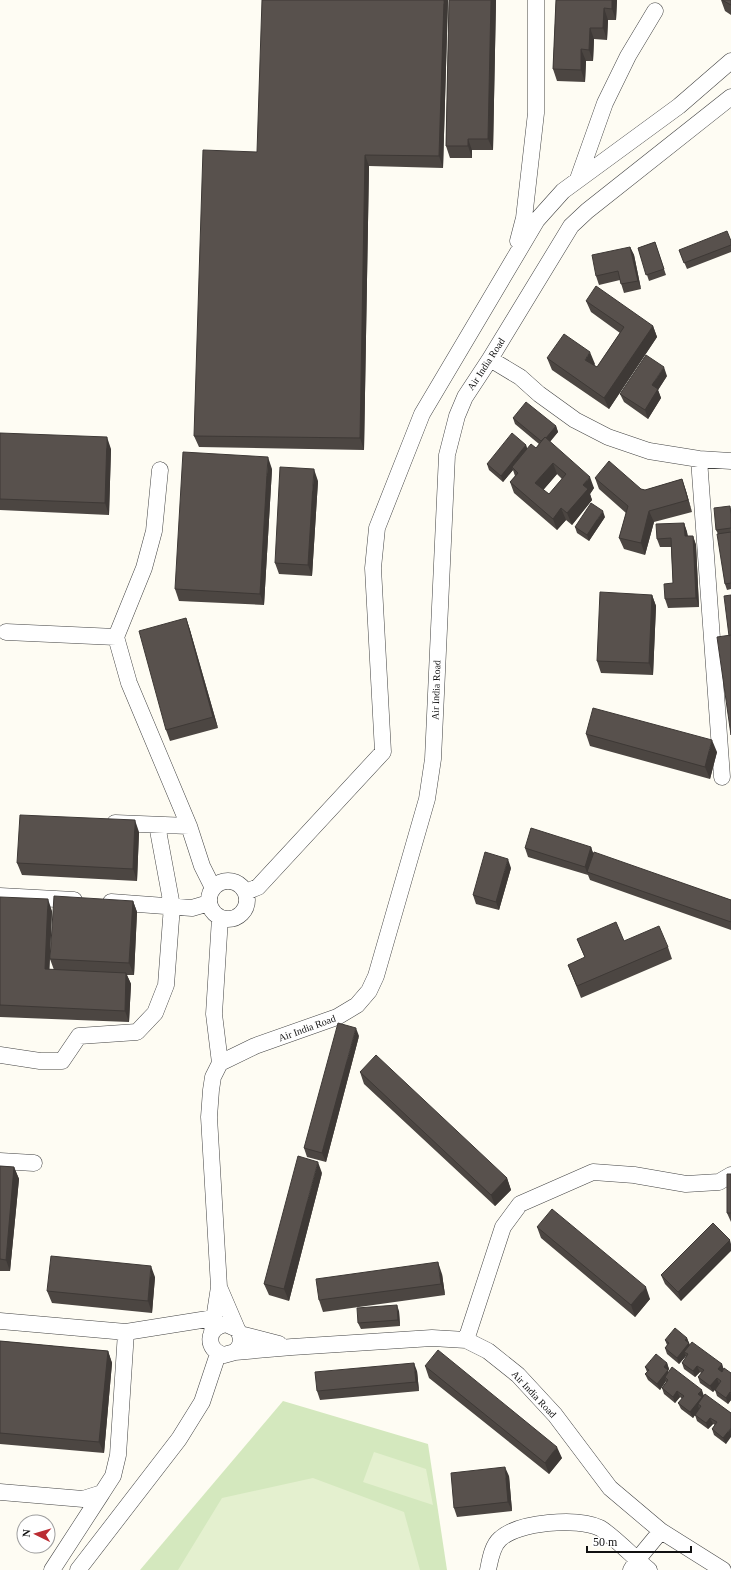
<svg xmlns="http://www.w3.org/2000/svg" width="731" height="1570" font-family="'Times New Roman',serif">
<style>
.green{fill:#d4e8be}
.pitch{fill:#e4f0cf}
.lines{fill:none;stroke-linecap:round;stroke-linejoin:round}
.minor-casing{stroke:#434343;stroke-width:17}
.minor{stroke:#fff;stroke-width:16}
.wall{fill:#4c4642;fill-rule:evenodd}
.shaded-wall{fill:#3e3936}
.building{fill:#58514d;stroke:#3e3936;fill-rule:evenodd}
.labels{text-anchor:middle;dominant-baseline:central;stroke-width:4;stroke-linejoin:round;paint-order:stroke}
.street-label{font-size:10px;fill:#101010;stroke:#fff}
</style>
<rect width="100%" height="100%" fill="#fefcf3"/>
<path class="green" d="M283 1401 428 1444 447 1570H140Z"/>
<path class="pitch" d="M374 1452 426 1469 433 1505 363 1482Z
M313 1478 404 1512 420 1570H178L222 1498Z"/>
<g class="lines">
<defs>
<path id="minor" d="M578 179 605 103 628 56 655 11
M518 241 524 218 536 113V0
M490 359 520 377 539 394 575 420 608 437 649 451 699 459 731 461
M699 459 722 777
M160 470 154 531 144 568 116 637 129 683 189 826 202 866 213 888
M6 632 116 637
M115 823 189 826
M209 900a19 19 0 1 1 38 0a19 19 0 1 1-38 0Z
M246 892 258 887 383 752 373 568 377 528 422 414 537 220 563 191 679 106 731 61
M0 896 74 900
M111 902 192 908 209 903
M0 1055 40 1061H62L79 1036 137 1032 155 1013 166 985 172 906 157 825
M220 1063 214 1014 220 918
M0 1161 34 1163
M219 1287 237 1329
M0 1321 126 1332 214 1318
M212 1332 219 1287 209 1117 211 1090 213 1077 220 1063 255 1046 337 1017 357 1005 369 991 376 976 427 799 433 759 447 455 457 416 465 397 490 359 571 226 587 211 731 97
M240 1334 279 1344
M466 1340 503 1227 520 1204 593 1172 634 1175 686 1184 719 1182 731 1175
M235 1352C242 1345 243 1338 237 1329L226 1324C206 1327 205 1350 224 1355L235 1352 292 1347 432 1338 466 1340 488 1351 518 1375 555 1415 610 1488 661 1531 723 1570
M0 1492 83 1499 102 1493 113 1476 118 1455 126 1332
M52 1570 102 1493
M78 1570 179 1439 202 1402 218 1354
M488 1570C490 1560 492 1546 500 1539 518 1522 577 1517 600 1528 614 1536 635 1559 649 1570
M631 1570 637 1560 661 1531"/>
</defs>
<use href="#minor" class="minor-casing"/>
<use href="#minor" class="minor"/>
</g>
<path class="wall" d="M448 0 443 168 369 166 364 450 199 447 194 436 257 152Z
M449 0H496L493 150H472V158H450L446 146Z
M556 0H617L616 20H608L607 40 594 39 593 61H586L585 82 557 81 553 69Z
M721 0H731V15L725 11Z
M731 241V252L687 269 679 250Z
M655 242 666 275 649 281 638 248Z
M630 247 634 255 641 289 624 293 620 280 599 285 596 276Z
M586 301 653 326 657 337 609 409 552 370 547 358 595 364 594 365 597 367 620 333 591 312Z
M667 376 658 390 661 398 648 419 624 402 620 394Z
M513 418 556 426 558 432 550 442 594 488 590 494 592 500 572 525 566 520 557 530 514 493 510 482 515 476 513 470 503 482 489 470 487 464 526 445 527 449 536 448 539 444 515 424ZM557 474 562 479 549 494 543 490Z
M0 433 111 449 109 515 0 510Z
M272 469 264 605 179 601 175 589Z
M595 478 645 490 682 479 686 491 692 512 654 522 645 555 624 549 619 538 626 513 599 489Z
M318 481 312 576 279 574 275 563Z
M731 508V589L727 590 725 584 718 534 716 530Z
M605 517 589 541 577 533 575 527Z
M684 523 687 532 688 536H693L696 545 699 607 668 608 665 599 673 583 671 547H660L657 539Z
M652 595 656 606 653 675 601 673 597 661Z
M186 618 190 630 218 728 170 741 166 730Z
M586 734 717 752 710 779 590 746Z
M139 832 137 881 22 875 17 863Z
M591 847 593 853 731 900V930L590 880 588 875 528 857 525 848Z
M511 868 499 910 476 904 473 895Z
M0 897 52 911 49 969 54 970 50 959 133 901 137 912 134 975H127L131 984 129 1022 0 1017Z
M577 939 624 941 668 947 672 959 581 998 568 965 585 958Z
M359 1036 326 1162 307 1157 304 1148Z
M360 1072 507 1178 511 1190 495 1206 364 1084Z
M0 1166 14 1167 19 1179 10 1271H0Z
M322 1173 289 1301 269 1295 264 1284Z
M731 1174V1222L727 1213Z
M713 1223 681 1301 665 1284 661 1275Z
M537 1227 650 1299 635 1317 541 1238Z
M442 1274 445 1295 323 1312 319 1300Z
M155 1277 152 1313 52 1303 47 1291Z
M399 1311 400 1326 361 1329 358 1323Z
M687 1338 690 1345 722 1364 723 1370 731 1373V1400L728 1404 717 1396 715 1390 713 1392 700 1383 698 1377 701 1373 700 1372 695 1377 684 1369 682 1363 686 1357V1356L679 1364 667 1354 665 1348 667 1345 665 1340Z
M0 1341 108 1351 112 1363 104 1453 0 1444Z
M667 1363 669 1369 668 1371V1372L731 1413 726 1444 714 1435 712 1429 715 1425 713 1424 708 1429 697 1421 695 1415 699 1409 693 1418 681 1409 678 1403 682 1399 680 1397 675 1403 664 1394 662 1388 666 1382V1381L660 1390 648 1380 645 1374 647 1372 645 1367Z
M425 1366 562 1458 549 1474 429 1378Z
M417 1371 419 1391 320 1400 317 1391Z
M509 1476 512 1511 457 1517 454 1508Z"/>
<path class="shaded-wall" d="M444 0H448L443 168 439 156Z
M491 0H496L493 150 488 139Z
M612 0H617L616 20 612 9Z
M604 8 608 20 607 40 603 28Z
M590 28 594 39 593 61 589 50Z
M581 49 586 61 585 82 581 70Z
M468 139 472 150V158L468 146Z
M365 155 369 166 364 450 360 438Z
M630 247 634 255 641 289 638 281Z
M653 326 657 337 609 409 604 398Z
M590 352 595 364 590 371 585 360Z
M664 367 667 376 658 390 661 398 648 419 645 410 652 385Z
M556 426 558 432 544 448 542 442Z
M107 437 111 449 109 515 105 503Z
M526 445 528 451 512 467 513 470 503 482 501 476Z
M268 457 272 469 264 605 260 594Z
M553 463 557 474 539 495 535 483Z
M314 469 318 481 312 576 308 565Z
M590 477 594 488 590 494 592 500 572 525 567 513 583 485Z
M682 479 686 491 692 512 688 500Z
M561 508 566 520 557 530 553 519Z
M603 511 605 517 589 541 587 535Z
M649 511 654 522 645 555 641 543Z
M684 523 687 532 688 545 685 536Z
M693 536 696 545 699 607 696 598Z
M652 595 656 606 653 675 649 663Z
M186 618 190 630 218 728 213 717Z
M712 740 717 752 710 779 705 767Z
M135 820 139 832 137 881 133 869Z
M591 847 594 856 587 872 585 867Z
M508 859 511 868 499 910 496 902Z
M48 899 52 911 49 981 45 969Z
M133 901 137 912 134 975 129 963Z
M126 973 131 984 129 1022 125 1011Z
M356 1028 359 1036 326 1162 322 1153Z
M318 1162 322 1173 289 1301 284 1289Z
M14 1167 19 1179 10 1271 6 1260Z
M507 1178 511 1190 495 1206 491 1195Z
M730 1240 731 1244V1251L681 1301 678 1292Z
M438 1262 442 1274 445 1295 441 1284Z
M151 1266 155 1277 152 1313 148 1301Z
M646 1287 650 1299 635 1317 631 1305Z
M397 1305 399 1311 400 1326 398 1320Z
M687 1338 691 1349 684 1352 686 1356 679 1364 677 1358 685 1340Z
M108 1351 112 1363 104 1453 99 1442Z
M414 1363 417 1371 419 1391 416 1382Z
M667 1363 669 1369 668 1371 670 1376 665 1377 666 1381 660 1390 657 1384 664 1367Z
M722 1364 724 1370 720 1375 718 1369Z
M697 1366 700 1372 695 1377 693 1371Z
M717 1378 719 1384 713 1392 710 1386Z
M702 1390 704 1396 698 1404 699 1409 693 1418 690 1412 698 1394Z
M677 1391 680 1397 675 1403 673 1397Z
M730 1392 731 1395V1400L728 1404 726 1398Z
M710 1418 713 1424 708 1429 706 1423Z
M731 1428V1437L726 1444 723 1438Z
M557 1447 562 1458 549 1474 545 1463Z
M505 1467 509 1476 512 1511 508 1502Z"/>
<path class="building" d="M262 0H444L439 156 365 155 360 438 194 436 203 150 257 152Z
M449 0H491L488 139H468V146H446Z
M556 0H612V9L604 8 603 28H590L589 50 581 49V70L553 69Z
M722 0H731V5Z
M727 231 731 241V245L684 263 679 250Z
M655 242 664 269 646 275 638 248Z
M630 247 638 281 621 284 618 271 596 276 592 255Z
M596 286 653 326 604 398 547 358 564 334 590 352 585 360 597 367 624 327 586 301Z
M646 355 664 367 652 385 658 389 645 410 620 394Z
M526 402 556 426 546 438 545 437 541 441 513 418Z
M0 433 107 437 105 503 0 499Z
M512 433 526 445 501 476 487 464Z
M545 437 590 477 583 485 588 489 567 513 561 508 553 519 510 482 518 473 512 467 531 444 536 448ZM553 463 566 474 549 494 535 483Z
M183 452 268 457 260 594 175 589Z
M609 461 641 489 645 490 682 479 688 500 649 511 641 543 619 538 628 506 595 478Z
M280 467 314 469 308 565 275 563Z
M591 503 603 511 587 535 575 527Z
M730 506 731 514V528L716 530 714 508Z
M684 523 685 536H693L696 598 665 599 664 584 673 583 671 538 657 539 656 524Z
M731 532V583L725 584 717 534Z
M600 592 652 595 649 663 597 661Z
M731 595V635L729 636 724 596Z
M186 618 213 717 166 730 139 631Z
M731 635V735L717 637Z
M593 708 712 740 705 767 586 734Z
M20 815 135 820 133 869 17 863Z
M531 828 591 847 585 867 525 848Z
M485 852 508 859 496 902 473 895Z
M594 852 731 900V922L587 872Z
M54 896 133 901 129 963 50 959Z
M0 897 48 899 45 969 126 973 125 1011 0 1005Z
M616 922 624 941 659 926 668 947 577 986 568 965 585 957 577 939Z
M338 1023 356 1028 322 1153 304 1148Z
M376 1055 507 1178 491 1195 360 1072Z
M298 1156 318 1162 284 1289 264 1284Z
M0 1166 14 1167 6 1260 0 1259Z
M727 1174H731V1213H727Z
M552 1209 646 1287 631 1305 537 1227Z
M713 1223 730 1240 678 1292 661 1275Z
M51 1256 151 1266 148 1301 47 1291Z
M438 1262 441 1284 319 1300 316 1279Z
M397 1305 398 1320 358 1323 357 1308Z
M675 1328 687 1338 685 1340 689 1343 677 1358 665 1348 669 1343 665 1340Z
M0 1341 108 1351 99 1442 0 1433Z
M692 1342 722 1364 718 1369 722 1372 724 1368 731 1373V1393L730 1392 726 1398 715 1390 721 1381 717 1378 710 1386 698 1377 704 1370 697 1366 693 1371 682 1363 688 1354 684 1352Z
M438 1350 557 1447 545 1463 425 1366Z
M656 1354 667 1363 664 1367 668 1370 657 1384 645 1374 649 1370 645 1367Z
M414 1363 416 1382 317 1391 315 1372Z
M672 1367 702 1390 698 1394 702 1397 690 1412 678 1403 684 1396 677 1391 673 1397 662 1388 668 1380 665 1377Z
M705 1394 731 1413V1428L723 1438 712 1429 717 1422 710 1418 706 1423 695 1415 701 1406 698 1404Z
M505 1467 508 1502 454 1508 451 1473Z"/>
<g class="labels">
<g class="street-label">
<text transform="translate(486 364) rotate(-57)">Air India Road</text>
<text transform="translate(436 690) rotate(-88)">Air India Road</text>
<text transform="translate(307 1028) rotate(-20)">Air India Road</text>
<text transform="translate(534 1394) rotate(47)">Air India Road</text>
</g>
</g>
<g transform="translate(36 1534) rotate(275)"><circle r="19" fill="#ffffff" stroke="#9f9f9f"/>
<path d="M0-3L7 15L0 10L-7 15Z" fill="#bb2d33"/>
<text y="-6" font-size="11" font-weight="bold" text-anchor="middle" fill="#101010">N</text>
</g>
<path d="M587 1546v6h104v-6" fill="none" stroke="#101010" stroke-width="2"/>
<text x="593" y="1546" font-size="12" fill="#101010" stroke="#ffffff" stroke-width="3" paint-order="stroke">50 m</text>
</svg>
